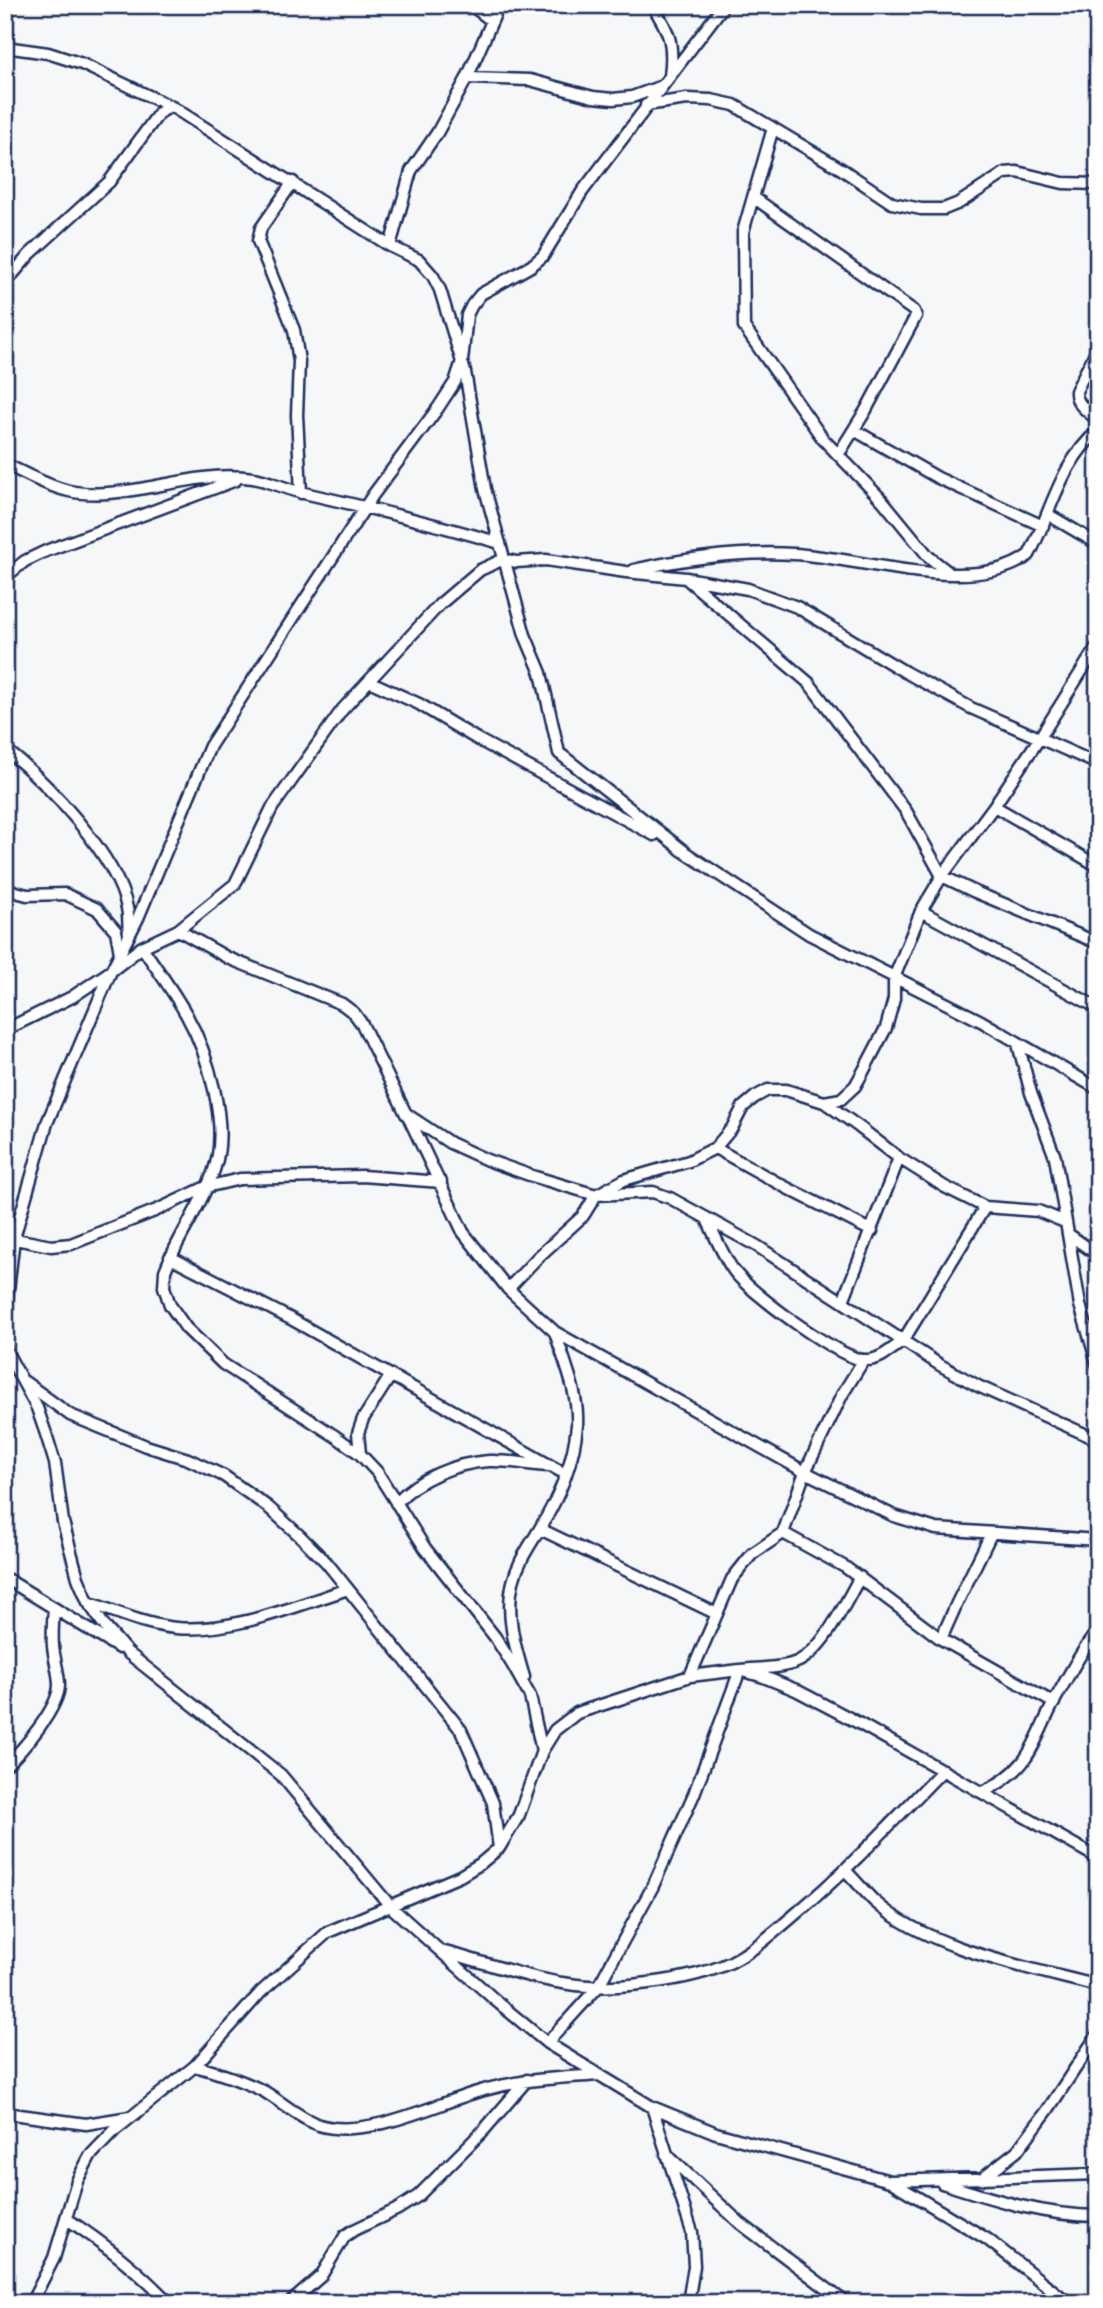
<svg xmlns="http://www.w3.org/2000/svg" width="1103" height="2308" font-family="Delius,sans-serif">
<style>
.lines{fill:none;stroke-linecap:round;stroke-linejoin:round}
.minor-casing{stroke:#1b2f5e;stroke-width:15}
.minor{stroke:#fff;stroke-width:10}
</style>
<rect width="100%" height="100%" fill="#f6f7f9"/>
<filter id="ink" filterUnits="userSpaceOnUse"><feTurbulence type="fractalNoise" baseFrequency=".0143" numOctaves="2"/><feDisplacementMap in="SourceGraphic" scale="14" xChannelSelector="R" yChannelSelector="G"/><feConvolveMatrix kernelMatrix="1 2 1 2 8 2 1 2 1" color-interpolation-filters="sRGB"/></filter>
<g filter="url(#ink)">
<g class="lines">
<defs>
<path id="minor" d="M471 5 492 21
M652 5C670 32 674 44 670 76
M5 47 48 53 82 64 174 108 390 246 419 260 433 276 440 290 465 372 485 489 525 635 541 673 559 753 685 852
M467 78 530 80 593 97 613 99 632 97 662 86
M646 105 687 99 711 100 734 105 843 170 892 203 921 209H944L959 203 1005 173 1017 172 1063 183 1098 184
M773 128 743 232 744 327 823 439 883 501 929 557 948 572
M293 182 261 228 258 241 294 330 299 361 297 415 301 493
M753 197 914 311 916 316 866 410 838 455
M390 246 411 171 437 133 467 78 499 5
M5 283 30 254 109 182 159 113 169 107 174 108
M1098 347 1076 391C1075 404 1088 412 1098 420
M854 430 938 478 1043 526
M5 464C26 474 47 486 69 491 125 503 195 468 253 478 271 481 287 490 304 493 370 508 435 524 500 543
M1047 514 1098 544
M634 570C687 558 739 551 794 554 860 557 974 597 1029 555 1051 513 1060 463 1098 431
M5 577 25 561 46 551 236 480
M688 580 809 683 906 811 942 876 975 892 1098 943
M369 681 419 704 477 739 654 835
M5 749C46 781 117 856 127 908 129 917 128 926 129 935
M994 806 1098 866
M680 849 809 934 981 1021 1098 1089
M5 889 27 895 65 894 97 909 116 931 120 953
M921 911 1098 1008
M178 930 228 958 342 1004 354 1013 362 1024 406 1114 450 1143 487 1160 532 1176 596 1195 653 1192 670 1198 757 1246 940 1365 978 1386 1098 1440
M142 947C157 969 173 991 186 1014 208 1053 230 1126 214 1170 202 1205 178 1236 165 1271L164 1287 170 1305 186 1328 223 1364 335 1436 360 1454 377 1472 425 1548 495 1637 512 1664 530 1696 542 1751
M5 1030 72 997 111 971 138 918 210 746 373 495 438 408 455 382 462 361 467 315 472 305 481 294 531 266 543 256 582 192 724 5
M1018 1044 1031 1093 1055 1157 1080 1305 1098 1366
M824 1102 841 1099 855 1086 863 1072 886 1028 894 999V978L921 911 942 876 994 806 1039 739 1098 645
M407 1114 463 1232 508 1289 555 1332 805 1472 894 1516 936 1529 1098 1540
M715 1148 785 1187 872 1231
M707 1219C715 1236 723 1256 734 1271 749 1292 841 1360 865 1360 879 1361 892 1349 903 1341L985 1207
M1068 1234 1098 1255
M5 1237 51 1246 71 1244 157 1210 206 1187 240 1179 362 1176 441 1182
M170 1257 291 1319 560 1471
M508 1289 537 1258 583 1216 596 1195 624 1180 689 1161 715 1148 732 1128 743 1107 755 1097 768 1090H786L824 1102 859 1127 899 1158 945 1187 985 1207 1038 1211 1065 1222
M843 1301 899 1158
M5 1316 14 1238 47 1123 111 971 142 947 178 930 235 884 272 808 342 710 440 604 480 570 504 559 516 562 546 560 626 572 686 578 748 589 797 607 905 672 971 708 1098 764
M5 1349 37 1408 46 1434 55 1463 63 1522 78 1578 88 1602 106 1628 128 1653 281 1775 391 1907 495 2000 547 2043 652 2107 716 2133 890 2181 1098 2174
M25 1382 70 1415 146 1446 188 1459 224 1476 268 1507 300 1536 327 1563 461 1730 493 1803 499 1848
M360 1454 358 1433 363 1419 391 1375
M396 1503C418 1478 456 1463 489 1461 508 1460 529 1465 549 1466
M540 1529 717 1614
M783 1533 845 1567 941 1639 1054 1703
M5 1578 119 1648
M88 1602C116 1612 146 1625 176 1628 231 1633 296 1606 348 1589
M941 1639 957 1603 991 1534
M690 1676 732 1579 752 1554 783 1533 805 1472 842 1395 863 1361
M524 1677C515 1647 505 1614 513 1582 518 1562 529 1547 539 1530 558 1499 574 1461 577 1425 579 1394 564 1361 555 1332
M5 1766C22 1751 59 1708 59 1685 59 1672 54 1659 53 1646 52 1634 53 1621 54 1608
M983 1792C1032 1768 1032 1744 1055 1700 1068 1676 1081 1652 1098 1630
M845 1870C855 1880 864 1891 874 1901 927 1949 1030 1968 1098 1986
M445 1952C484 1962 530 1979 569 1984 612 1991 692 1981 731 1962 756 1949 777 1930 799 1911 850 1868 896 1818 943 1770
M547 2043 598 1987 653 1886 694 1794 740 1670C758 1668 782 1669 799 1661 825 1648 846 1601 860 1577
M195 2066C220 2073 242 2080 265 2092 283 2103 299 2118 319 2125 368 2140 438 2102 484 2090 522 2079 560 2078 600 2075
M652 2107 692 2232 694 2266 688 2303
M5 2113 86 2124 130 2117
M666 2154 740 2223 846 2303
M981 2179 1017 2151 1047 2111 1098 2034
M890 2181 987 2239 1069 2303
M942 2183C992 2199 1044 2216 1098 2216
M67 2219C105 2244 138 2270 169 2303
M31 2303 54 2258 77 2181 90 2156 115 2130 195 2066 261 1992 328 1932 460 1876 480 1864 499 1848 519 1815 542 1751 555 1730 577 1713 690 1676 740 1670 764 1677 796 1690 853 1720 1098 1858
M290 2303 321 2276 345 2236 354 2230 398 2209 418 2196 484 2130 527 2080"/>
</defs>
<use href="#minor" class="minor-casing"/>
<use href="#minor" class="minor"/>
</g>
</g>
<rect width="1103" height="2308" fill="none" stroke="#fff" stroke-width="28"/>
<rect x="14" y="14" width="1075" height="2280" fill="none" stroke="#1b2f5e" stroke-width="2.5" filter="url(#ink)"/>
</svg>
